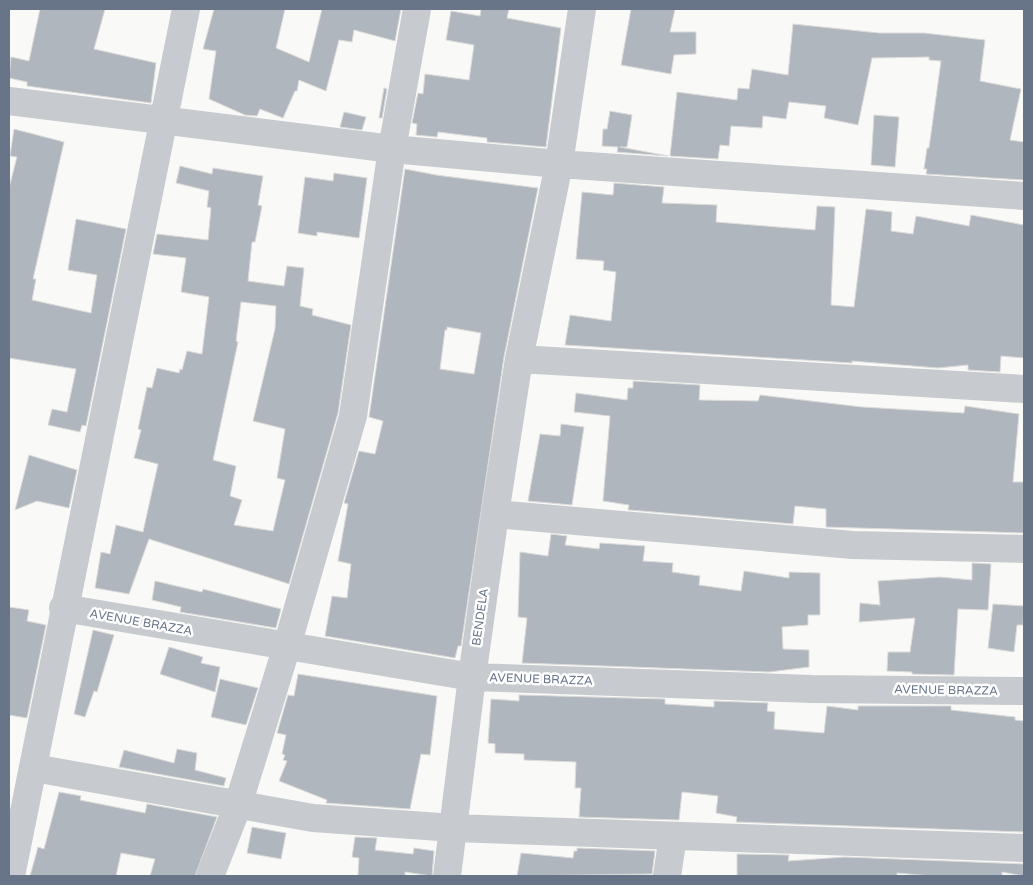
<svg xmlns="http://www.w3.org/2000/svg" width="1033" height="885" font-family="'Varela Round',sans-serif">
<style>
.building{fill:#b0b6bd;stroke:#dbdbd9;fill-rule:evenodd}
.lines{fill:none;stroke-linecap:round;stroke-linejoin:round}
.minor{stroke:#c7cace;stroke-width:28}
.labels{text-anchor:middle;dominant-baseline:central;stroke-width:5;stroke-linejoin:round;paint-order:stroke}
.street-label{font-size:12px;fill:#687588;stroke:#fff}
</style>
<rect width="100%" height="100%" fill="#f9f9f7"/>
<path class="building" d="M40 9H105L94 49 156 63 151 103 27 86V82L9 78 11 57 29 61Z
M214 9H285L276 48 309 62 322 9H401L395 41 354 30 352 42 339 40 326 91 299 80 297 91H295L283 118 260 109 257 116 245 115 209 99 216 51 203 49Z
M481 9H509L507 18 561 28 546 147 487 142V138L438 132 437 137 416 135 417 124 412 123 418 93 423 94 425 74 469 80 474 45 446 40 451 11 480 16Z
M631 9H675L670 32H696V54L674 55 671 74 621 65Z
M793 24 879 33H924L985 40 980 81 1021 89 1010 140 1024 142V180L926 174 927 169H924L927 148H929L941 61 929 60V57L872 58 858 125 824 118 826 106 789 102 786 119 763 116 762 128 731 126 729 146 720 145 718 159 670 156 677 92 737 100 738 88 749 89 752 69 788 75Z
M384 88 387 89 382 118H379Z
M610 111 632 115 627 147H620L668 156 617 152 618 147 602 146 603 129H607Z
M344 112 366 117 362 130 340 127Z
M874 115 899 117 895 167 871 165Z
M14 129 64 142 33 279H36L32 300 91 313 97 275 68 270 76 219 126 229 86 426 82 425 80 432 48 425 52 409 67 412 76 369 9 358V188L17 157 10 156Z
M180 166 212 174 213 168 263 176 258 205 262 206 255 242H252L248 281 284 286 287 266 304 268 300 306 313 309 312 315 351 325 338 413 289 584 149 539 129 594 95 588 101 552 110 554 116 525 143 532 158 464 134 458 141 430 138 429 147 387 152 388 157 368 179 373 180 369 182 370 187 351 202 354 209 297 181 292 186 258 153 254 157 234 208 240 211 208 207 207 209 191 176 183ZM241 302 276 306 275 329 253 421 285 429 277 478 285 480 273 531 234 525 242 500 230 496 236 466 213 460 238 342 236 341Z
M405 169 436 175 538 188 504 357 461 646H458L455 658 325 636 332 596 347 598 351 564 338 561 348 504 344 503 359 451 375 454 383 421 369 417ZM447 327 481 333 474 374 440 369 445 330H447Z
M334 173 367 178 359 238 317 232V236L298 233 305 177 333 181Z
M614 183 664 187 662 203 717 205 716 222 815 230 817 206 835 207 831 305 854 307 866 209 892 212 891 231 913 234 916 216 969 226 971 215 1024 225V358L1001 356 1000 372 968 370V365L938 368 852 361V363L565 345 570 315 611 321 616 272 603 270 604 261 576 259 582 192 613 195Z
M633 381 700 385 699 400 758 401 760 395 862 407 964 413 965 406 1019 414 1013 482H1024V533L826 527V509L795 506 793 524 630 510H628L629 505 603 501 610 416 574 412 576 393 627 400 628 388H633Z
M561 424 584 427 572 505 528 501 540 434 560 436Z
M29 455 77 470 69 508 37 501 15 510Z
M551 534 567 536 565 545 599 549 600 543 645 546 643 561 673 563 672 572 700 576 699 585 741 591 744 571 789 578V572L820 573V615H808V625L782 627 783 649 809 650V667L769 672 522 663 527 618 518 617 520 552 548 556Z
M972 563 991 564 988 610 958 609 954 675 912 674V672L887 671 888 652H910L915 618 859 622 860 603 880 605 878 581 940 577 972 580Z
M155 581 202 592 203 589 281 609 276 628 180 612 181 607 152 600Z
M993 604 1024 606 1023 625H1017L1014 652 988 648Z
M9 607 29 610 27 621 46 625 27 718 9 715Z
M93 630 114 635 97 692 94 691 85 717 74 714Z
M169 647 203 657 201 663 220 667 215 692 160 674Z
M298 674 437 696 430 755 421 754 410 809 326 803 327 800 279 781 287 761 283 760 285 755 282 754 286 735 277 733 288 695 294 696Z
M220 679 258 688 246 725 211 717Z
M519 695 665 699V704L714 707V701L768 703 767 711 775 712 774 729 824 733 827 706 858 710V706H951V710L1015 717V720L1024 721V832L736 822 737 817 716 813 718 796 682 792 679 820 579 817 581 788H575L576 762 524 760V754L495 753V744L488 743 491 699 519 701Z
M177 749 197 753 195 770 226 778 224 786 119 767 124 750 174 763Z
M59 792 81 796 80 800 145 813 147 804 217 817 195 876H150L155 859 121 853 116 876H30L38 847 44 849Z
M252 827 286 833 281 859 247 853Z
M355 837 377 838 375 850 413 854 414 848 434 851 432 876 405 872V876H358L359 858 352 857Z
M577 848 655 851 652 874 517 876 521 853 573 858 574 851H577Z
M737 854 789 855 788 861 845 857 1024 864V876L1002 872V876H932L897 873V876H737Z"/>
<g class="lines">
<path class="minor" d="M9 101 392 149 559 164 1024 196
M519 359 1024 389
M495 514 853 545 1024 549
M63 608 472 677 812 689 1024 691
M34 768 313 818 454 828 1024 848
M11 876 186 9
M210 876 238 805 287 646 353 416 392 149 417 9
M447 876 472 677 495 514 519 359 559 164 582 9
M667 876 673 836"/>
</g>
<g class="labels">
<g class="street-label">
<text transform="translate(480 617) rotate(-82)">BENDELA</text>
<text transform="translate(141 622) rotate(10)">AVENUE BRAZZA</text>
<text transform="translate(541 679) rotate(2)">AVENUE BRAZZA</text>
<text transform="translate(946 690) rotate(1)">AVENUE BRAZZA</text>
</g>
</g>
<rect width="1033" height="885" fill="none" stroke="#687588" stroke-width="20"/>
</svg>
